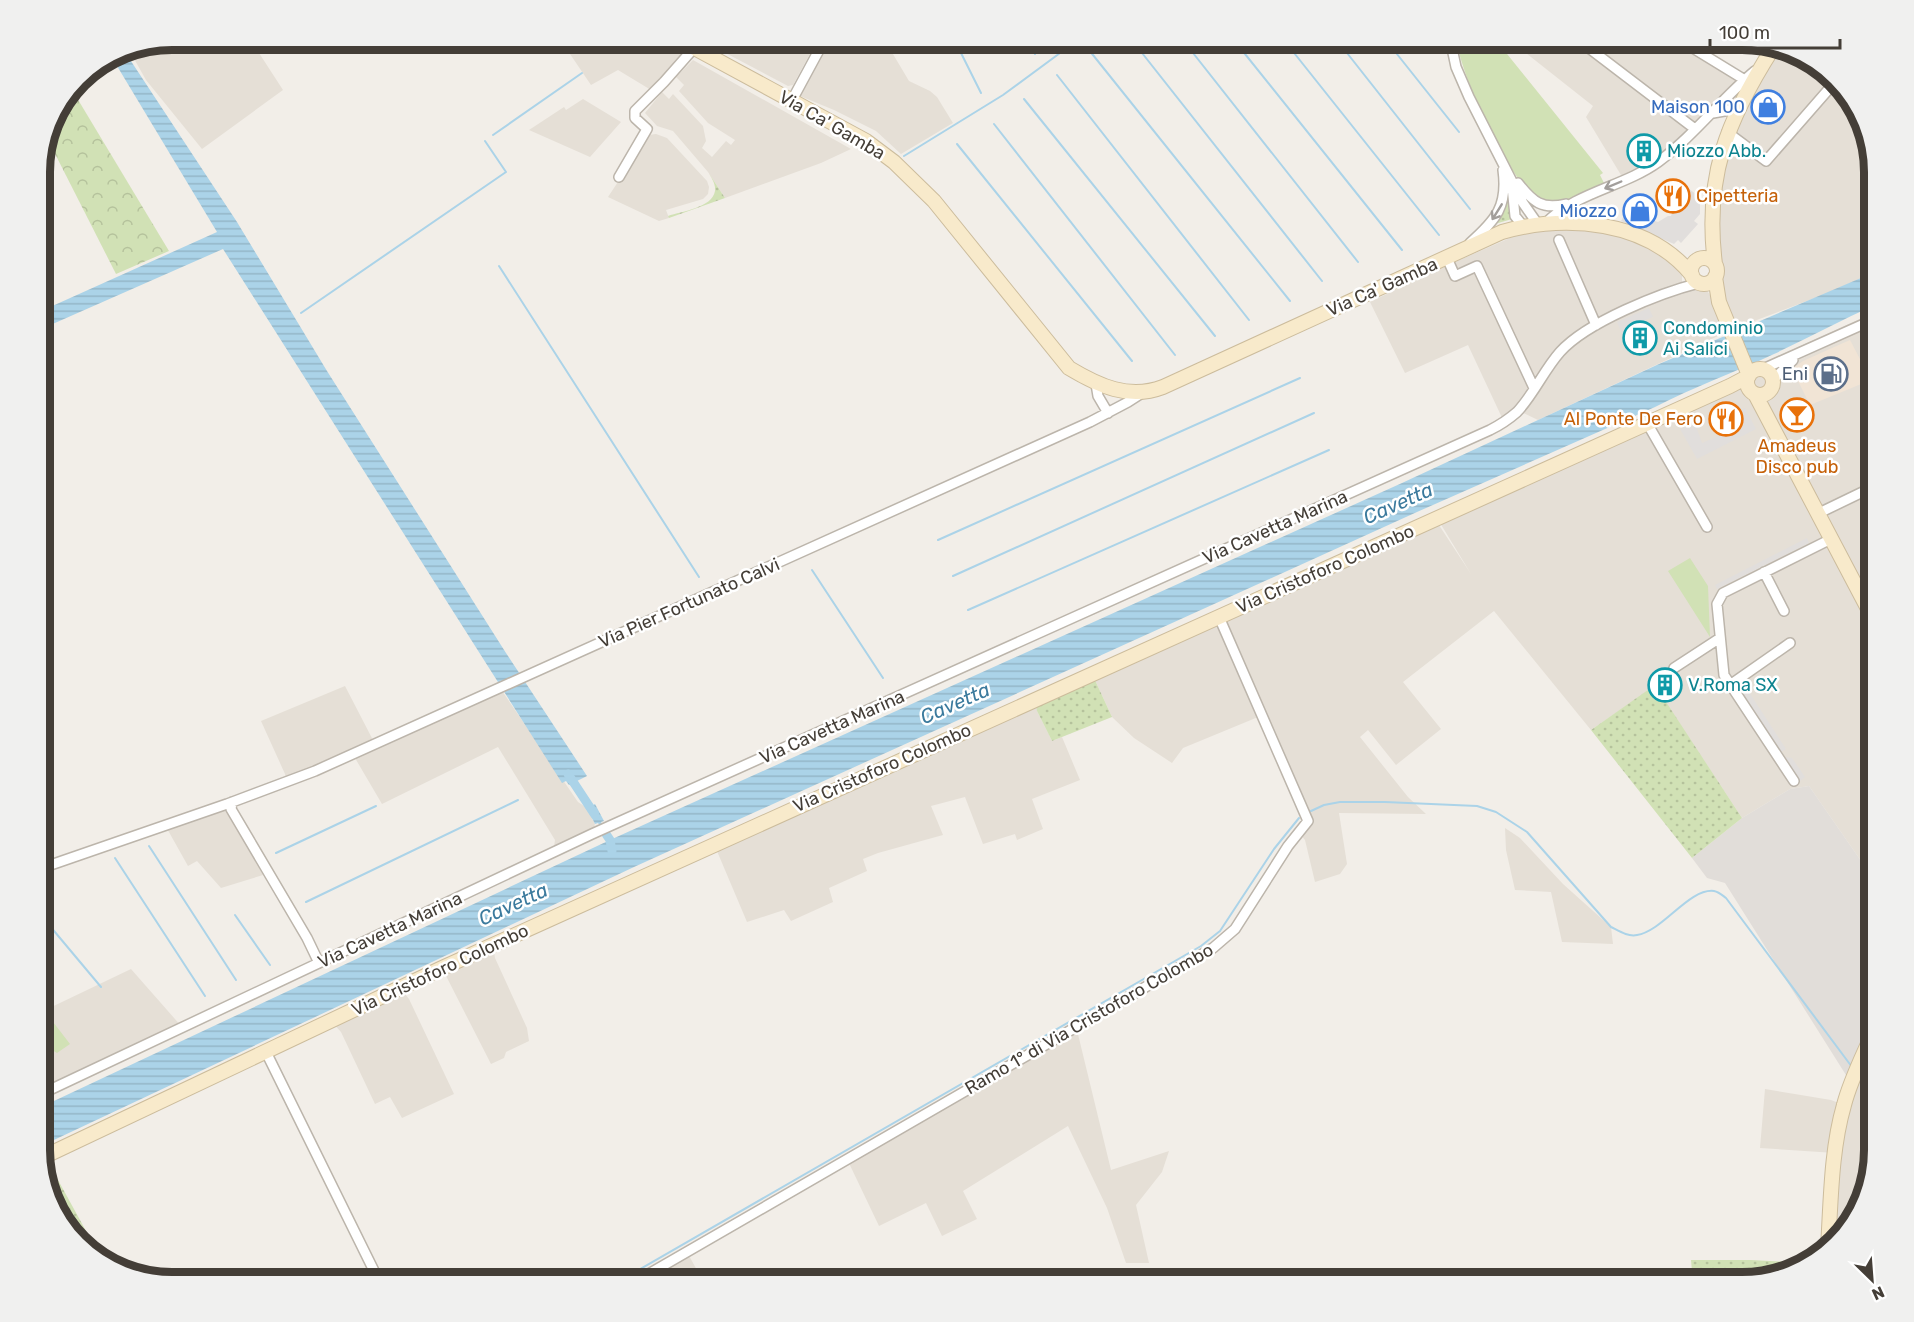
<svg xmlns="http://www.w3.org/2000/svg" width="1914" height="1322" font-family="Rubik,sans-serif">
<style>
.residential{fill:#e5dfd6}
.commercial{fill:#f1e4d5}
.industrial{fill:#e1ddd9}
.grass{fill:url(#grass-dots)}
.forest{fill:url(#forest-crowns)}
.green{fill:#d1e1b5}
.parking{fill:#e1dedc}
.water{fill:url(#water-rules)}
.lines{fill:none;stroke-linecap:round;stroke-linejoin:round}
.stream{stroke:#abd3e8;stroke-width:2}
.canal{stroke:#abd3e8;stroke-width:9}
.street-casing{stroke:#bcb5ab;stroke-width:12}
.secondary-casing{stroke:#ccbc9c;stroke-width:16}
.street{stroke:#fff;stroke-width:9}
.secondary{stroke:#f8eacb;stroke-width:14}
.oneway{stroke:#a29e9b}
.labels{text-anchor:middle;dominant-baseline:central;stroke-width:5;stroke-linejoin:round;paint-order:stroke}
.shop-label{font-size:18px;fill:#366cbe;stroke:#fff;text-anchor:end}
.street-label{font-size:18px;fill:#443e37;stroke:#fff}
.culture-label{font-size:18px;fill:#0d838f;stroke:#fff;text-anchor:start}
.food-label{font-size:18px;fill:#c56008;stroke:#fff;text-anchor:start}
.service-label{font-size:18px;fill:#4e5e75;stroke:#fff;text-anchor:end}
.water-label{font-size:20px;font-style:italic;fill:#3b7a9d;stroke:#fff}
.rim{fill:none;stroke:#443e37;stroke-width:8}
</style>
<defs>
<pattern id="grass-dots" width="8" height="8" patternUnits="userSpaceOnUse" patternTransform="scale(1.5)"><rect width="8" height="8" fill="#d1e1b5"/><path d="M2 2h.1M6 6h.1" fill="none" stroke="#b5c29c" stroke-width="1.8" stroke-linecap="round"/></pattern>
<pattern id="forest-crowns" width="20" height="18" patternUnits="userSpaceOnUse" patternTransform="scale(1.5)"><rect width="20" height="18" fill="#d1e1b5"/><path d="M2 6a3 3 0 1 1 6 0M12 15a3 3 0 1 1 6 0" fill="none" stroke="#b5c29c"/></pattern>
<pattern id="water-rules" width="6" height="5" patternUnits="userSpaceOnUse" patternTransform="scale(1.5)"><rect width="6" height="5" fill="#abd3e8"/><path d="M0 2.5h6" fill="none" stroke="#94b6c8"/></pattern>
</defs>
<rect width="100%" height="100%" fill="#f2eee8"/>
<path class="residential" d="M172 39H250L283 90 202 149 146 80 128 48Z
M584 39H655L681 54 651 90 618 70 591 85 570 54 587 44Z
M699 39H818L793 85 788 86Z
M830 39H884L909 81 930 91 937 97 953 123 901 154 876 131 834 110 800 96Z
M1508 39H1699L1693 48 1745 80 1674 150 1624 180 1586 117 1593 106Z
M1782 51 1816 62 1857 106 1875 171V272L1828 293 1733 329 1538 420 1519 411 1556 361 1587 333 1690 286 1697 283 1704 286 1730 325 1721 283 1717 241 1720 186 1735 118 1772 59Z
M693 60 851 149 821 163 725 198 708 172 673 131 657 126 645 113 662 92 669 99 673 94 703 126 706 141 702 148 712 157 726 141 731 145 735 140 708 123 679 91 684 85 676 77Z
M583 99 621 122 590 157 529 130 564 107 566 110Z
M656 134 667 138 707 181 709 187 708 194 703 199 666 210 669 218 659 221 608 197 649 135Z
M1555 229 1602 231 1644 244 1682 269V286L1577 337 1504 422 1468 345 1405 373 1370 302 1437 270 1519 234Z
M1875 312V881L1809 786 1790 789 1742 818 1655 686 1591 730 1494 611 1403 682 1441 729 1396 765 1368 730 1360 737 1408 797 1426 814 1339 813 1347 864 1340 874 1315 882 1305 840 1300 834 1308 821 1263 715 1183 748 1172 763 1134 738 1112 717 1094 678 1435 519 1471 574 1434 513Z
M345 686 375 744 500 688 578 802 587 808 595 824 592 834 553 853 555 840 498 747 382 804 355 758 349 756 287 782 285 774 261 721Z
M1040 696 1037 711 1052 741 1062 737 1080 780 1032 799 1043 829 1017 840 1015 834 983 844 965 797 931 806 943 835 878 853 863 859 867 871 829 888 833 902 791 921 784 910 747 922 714 844Z
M227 804 263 875 221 888 197 861 188 866 165 825Z
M1505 828 1520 838 1563 884 1611 927 1613 944 1562 942 1551 892 1515 890 1506 850Z
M493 945 495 958 527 1028 529 1041 506 1052 504 1058 491 1064 442 968Z
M131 969 182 1027 39 1095V1013Z
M401 989 409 999 454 1094 402 1118 390 1097 375 1104 341 1032 331 1021Z
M1076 1026 1111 1170 1169 1151 1162 1172 1136 1205 1149 1263H1126L1107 1208 1068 1126 963 1191 977 1219 942 1236 926 1203 879 1226 847 1159Z
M1875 1042V1151L1852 1224 1828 1247 1835 1153 1760 1148 1765 1089 1831 1100 1844 1105Z
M687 1252 704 1283H633Z"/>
<path class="commercial" d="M1850 340 1871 380 1810 405 1792 369 1803 361Z"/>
<path class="industrial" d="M1809 786 1875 881V1028L1851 1083 1725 883 1707 878 1692 858 1742 818 1790 789Z"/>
<path class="grass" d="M708 172 725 198 669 218 668 216C682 211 712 208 715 191 716 184 711 177 708 172Z
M1508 194 1509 212 1512 219 1495 224Z
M1094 678 1112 717 1052 741 1037 711 1036 703Z
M1655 685 1742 818 1692 858 1591 730Z
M52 1169 103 1262 98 1260 57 1216 44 1173Z
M1691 1260H1751L1810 1263 1743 1283H1693Z"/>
<path class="forest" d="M71 88 169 251 116 274 46 136 49 121Z"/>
<path class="green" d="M1456 39H1495L1603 173 1600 175 1604 183C1588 191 1562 209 1544 202 1510 189 1461 74 1456 39Z
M1690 558 1708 586 1710 637 1668 571Z
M50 1018 70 1044 57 1053 39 1042V1025Z"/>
<path class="parking" d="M1682 184 1700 197V214L1694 221 1698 224 1681 243 1678 240 1674 244 1621 221 1626 212 1658 222 1668 216H1671Z
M1649 308 1653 317 1645 320 1646 323 1622 334 1617 322Z
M1745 408 1756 429 1697 459 1680 429 1694 421 1702 443 1728 432 1725 425 1734 422 1731 414Z
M1807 538 1809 543 1717 589 1715 585Z
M1745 686 1786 749 1781 752 1740 689Z
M1784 757 1792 758 1805 777 1800 781Z"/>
<path class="water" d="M123 49 237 222 327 371 506 653 587 776 569 785 566 781 562 783 223 249 39 330V312L217 232 111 56Z
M1875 272V305C1841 320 1808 338 1774 354 1735 372 1694 387 1655 407L1417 512 634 867 39 1147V1108L610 840 1402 483 1659 364Z
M595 804 604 821 601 822 603 825 600 826 598 823 595 824 587 808Z"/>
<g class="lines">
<path class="stream" d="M954 39 981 93
M1027 39 1035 54
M1131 39 1322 281
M1182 39 1358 262
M1233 39 1402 250
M1283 39 1439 235
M1336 39 1470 209
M1385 39 1459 132
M1089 50 1290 301
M1057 75 1249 320
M1024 99 1215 336
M994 124 1175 355
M493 135 582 73
M957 144 1132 361
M904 156 1003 95 1079 39
M499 266 699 577
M39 284 46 298
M301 313 506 172 485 141
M938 540 1300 378
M812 570 883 678
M953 576 1314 413
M968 610 1329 450
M1311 811 1324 805 1340 802H1385L1477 806 1496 812 1527 832 1611 927C1619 931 1628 937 1637 935 1663 931 1689 888 1714 891 1719 892 1722 895 1726 898L1852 1067
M149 846 236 980
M276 853 376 806
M115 858 205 996
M306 902 518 800
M39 913 101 987
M235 915 270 965
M1858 1077 1875 1098
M616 1283 1201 946 1220 931 1274 849 1299 818"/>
<path class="canal" d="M568 774 595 815
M606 834 610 840 612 851"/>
<defs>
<path id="street" d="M1450 39 1456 67 1469 97 1523 203 1537 223
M1577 39 1695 129
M1678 39 1745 80
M791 102 825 39
M1713 113 1730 110 1736 114
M1727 132 1766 161 1835 82
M619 177 647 129 635 118V111L664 82 694 48
M1518 183C1533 202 1542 210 1566 204
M1512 186 1515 216 1523 226
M1546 223C1576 192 1623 187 1658 162 1694 136 1721 99 1755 71
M1559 240 1596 325
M1470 243C1496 220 1508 206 1503 170
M1447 258 1455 276 1477 266 1534 388
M1763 369 1875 319
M1773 380 1793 360
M1096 384 1098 396 1108 413
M1647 423 1707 527
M1817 514 1875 486
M1764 572 1784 611
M1674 668 1720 638
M1730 685 1790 643
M1794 781 1724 675 1717 604 1723 593 1831 539
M232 802 231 809 307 938 319 963
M39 869 227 804 315 771 1090 422 1128 402 1142 393
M266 1052 380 1283
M39 1095 592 834 1490 430C1500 425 1509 419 1517 412 1534 394 1544 370 1560 352 1587 322 1660 293 1699 283
M633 1283 1213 948 1235 929 1288 846 1308 821 1219 617"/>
<path id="secondary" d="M678 39 866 141 894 162 934 201 1069 368C1099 386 1129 400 1163 387L1502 232C1566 214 1647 220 1692 275
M1691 271a13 13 0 1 1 26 0a13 13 0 1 1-26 0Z
M1715 264C1704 177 1727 120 1773 48
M1715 277 1719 302 1749 375
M1747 382a13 13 0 1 1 26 0a13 13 0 1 1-26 0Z
M1755 394 1875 622
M39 1159 442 968 1730 386 1749 376
M1828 1247C1831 1200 1831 1150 1844 1105 1851 1078 1864 1054 1875 1028"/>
</defs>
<use href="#street" class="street-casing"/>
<use href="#secondary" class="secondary-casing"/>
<use href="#street" class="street"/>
<use href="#secondary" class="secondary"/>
</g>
<defs><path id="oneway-shaft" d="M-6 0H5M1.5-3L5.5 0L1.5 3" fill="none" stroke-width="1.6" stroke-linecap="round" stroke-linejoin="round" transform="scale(1.5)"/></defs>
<g class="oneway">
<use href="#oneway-shaft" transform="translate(1613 185) rotate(157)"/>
<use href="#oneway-shaft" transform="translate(1497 212) rotate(122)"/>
</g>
<defs>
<symbol id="shop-ring" viewBox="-11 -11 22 22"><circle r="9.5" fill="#fff" stroke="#3f7fe0" stroke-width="1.5"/><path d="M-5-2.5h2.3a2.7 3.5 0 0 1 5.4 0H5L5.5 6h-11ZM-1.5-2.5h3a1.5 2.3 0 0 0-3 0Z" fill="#3f7fe0"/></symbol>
<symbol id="building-ring" viewBox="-11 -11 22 22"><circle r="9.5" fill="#fff" stroke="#0f9aa8" stroke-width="1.5"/><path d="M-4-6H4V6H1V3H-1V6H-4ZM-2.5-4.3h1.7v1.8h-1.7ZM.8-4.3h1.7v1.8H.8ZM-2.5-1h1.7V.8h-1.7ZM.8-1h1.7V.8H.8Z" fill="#0f9aa8"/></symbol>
<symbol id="restaurant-ring" viewBox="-11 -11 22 22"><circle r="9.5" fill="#fff" stroke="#e8710a" stroke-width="1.5"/><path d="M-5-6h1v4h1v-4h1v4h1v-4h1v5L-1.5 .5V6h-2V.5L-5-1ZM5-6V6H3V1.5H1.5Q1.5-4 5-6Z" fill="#e8710a"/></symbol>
<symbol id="fuel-ring" viewBox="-11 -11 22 22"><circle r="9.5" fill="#fff" stroke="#5c6f8a" stroke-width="1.5"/><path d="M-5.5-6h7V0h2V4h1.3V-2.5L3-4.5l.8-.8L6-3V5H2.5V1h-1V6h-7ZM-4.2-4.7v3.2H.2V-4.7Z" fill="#5c6f8a"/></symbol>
<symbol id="bar-ring" viewBox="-11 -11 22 22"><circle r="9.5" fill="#fff" stroke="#e8710a" stroke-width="1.5"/><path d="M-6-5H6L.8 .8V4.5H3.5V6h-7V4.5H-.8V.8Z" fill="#e8710a"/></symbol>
</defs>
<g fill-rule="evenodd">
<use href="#shop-ring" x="1749" y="88" width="38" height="38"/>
<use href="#building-ring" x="1625" y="132" width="38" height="38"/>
<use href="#restaurant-ring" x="1654" y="177" width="38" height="38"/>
<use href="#shop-ring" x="1621" y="192" width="38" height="38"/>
<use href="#building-ring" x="1621" y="319" width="38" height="38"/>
<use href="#fuel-ring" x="1812" y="355" width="38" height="38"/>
<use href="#bar-ring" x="1778" y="396" width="38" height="38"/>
<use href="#restaurant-ring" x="1707" y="400" width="38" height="38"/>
<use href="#building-ring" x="1646" y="666" width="38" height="38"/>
</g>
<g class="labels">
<g class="shop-label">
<text x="1745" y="107">Maison 100</text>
<text x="1617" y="211">Miozzo</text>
</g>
<g class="street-label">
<text transform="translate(832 125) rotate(30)">Via Ca' Gamba</text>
<text transform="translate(1382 287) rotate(-24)">Via Ca' Gamba</text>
<text transform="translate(1275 527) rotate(-24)">Via Cavetta Marina</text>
<text transform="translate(1325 569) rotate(-24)">Via Cristoforo Colombo</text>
<text transform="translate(689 603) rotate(-24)">Via Pier Fortunato Calvi</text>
<text transform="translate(832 727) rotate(-24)">Via Cavetta Marina</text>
<text transform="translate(882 768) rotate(-24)">Via Cristoforo Colombo</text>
<text transform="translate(390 930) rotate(-25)">Via Cavetta Marina</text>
<text transform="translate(440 970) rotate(-25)">Via Cristoforo Colombo</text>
<text transform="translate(1089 1019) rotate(-30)">Ramo 1° di Via Cristoforo Colombo</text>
</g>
<g class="culture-label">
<text x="1667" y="151">Miozzo Abb.</text>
<text x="1663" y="328">Condominio<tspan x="1663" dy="21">Ai Salici</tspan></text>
<text x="1688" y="685">V.Roma SX</text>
</g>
<g class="food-label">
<text x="1696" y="196">Cipetteria</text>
<text x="1703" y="419" text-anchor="end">Al Ponte De Fero</text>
<text x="1797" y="446" text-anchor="middle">Amadeus<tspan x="1797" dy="21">Disco pub</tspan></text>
</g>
<g class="service-label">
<text x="1808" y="374">Eni</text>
</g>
<g class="water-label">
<text transform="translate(1398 503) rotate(-24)">Cavetta</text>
<text transform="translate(955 703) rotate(-24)">Cavetta</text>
<text transform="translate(513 904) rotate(-25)">Cavetta</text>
</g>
</g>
<path d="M0 0H1914V1322H0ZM172 50H1742A122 122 0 0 1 1864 172V1150A122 122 0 0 1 1742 1272H172A122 122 0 0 1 50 1150V172A122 122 0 0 1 172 50Z" fill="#f0f0ef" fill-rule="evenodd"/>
<path class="rim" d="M172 50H1742A122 122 0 0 1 1864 172V1150A122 122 0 0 1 1742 1272H172A122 122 0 0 1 50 1150V172A122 122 0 0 1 172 50Z"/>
<g transform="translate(1872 1280) rotate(155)" stroke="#ffffff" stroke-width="4.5" paint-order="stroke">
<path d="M0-4.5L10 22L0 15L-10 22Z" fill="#443e37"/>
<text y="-9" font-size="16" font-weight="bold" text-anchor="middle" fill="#443e37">N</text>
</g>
<path d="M1710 39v9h130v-9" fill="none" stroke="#443e37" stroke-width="3"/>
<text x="1719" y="39" font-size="18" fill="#443e37" stroke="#ffffff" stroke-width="4.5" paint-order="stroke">100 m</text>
</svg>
